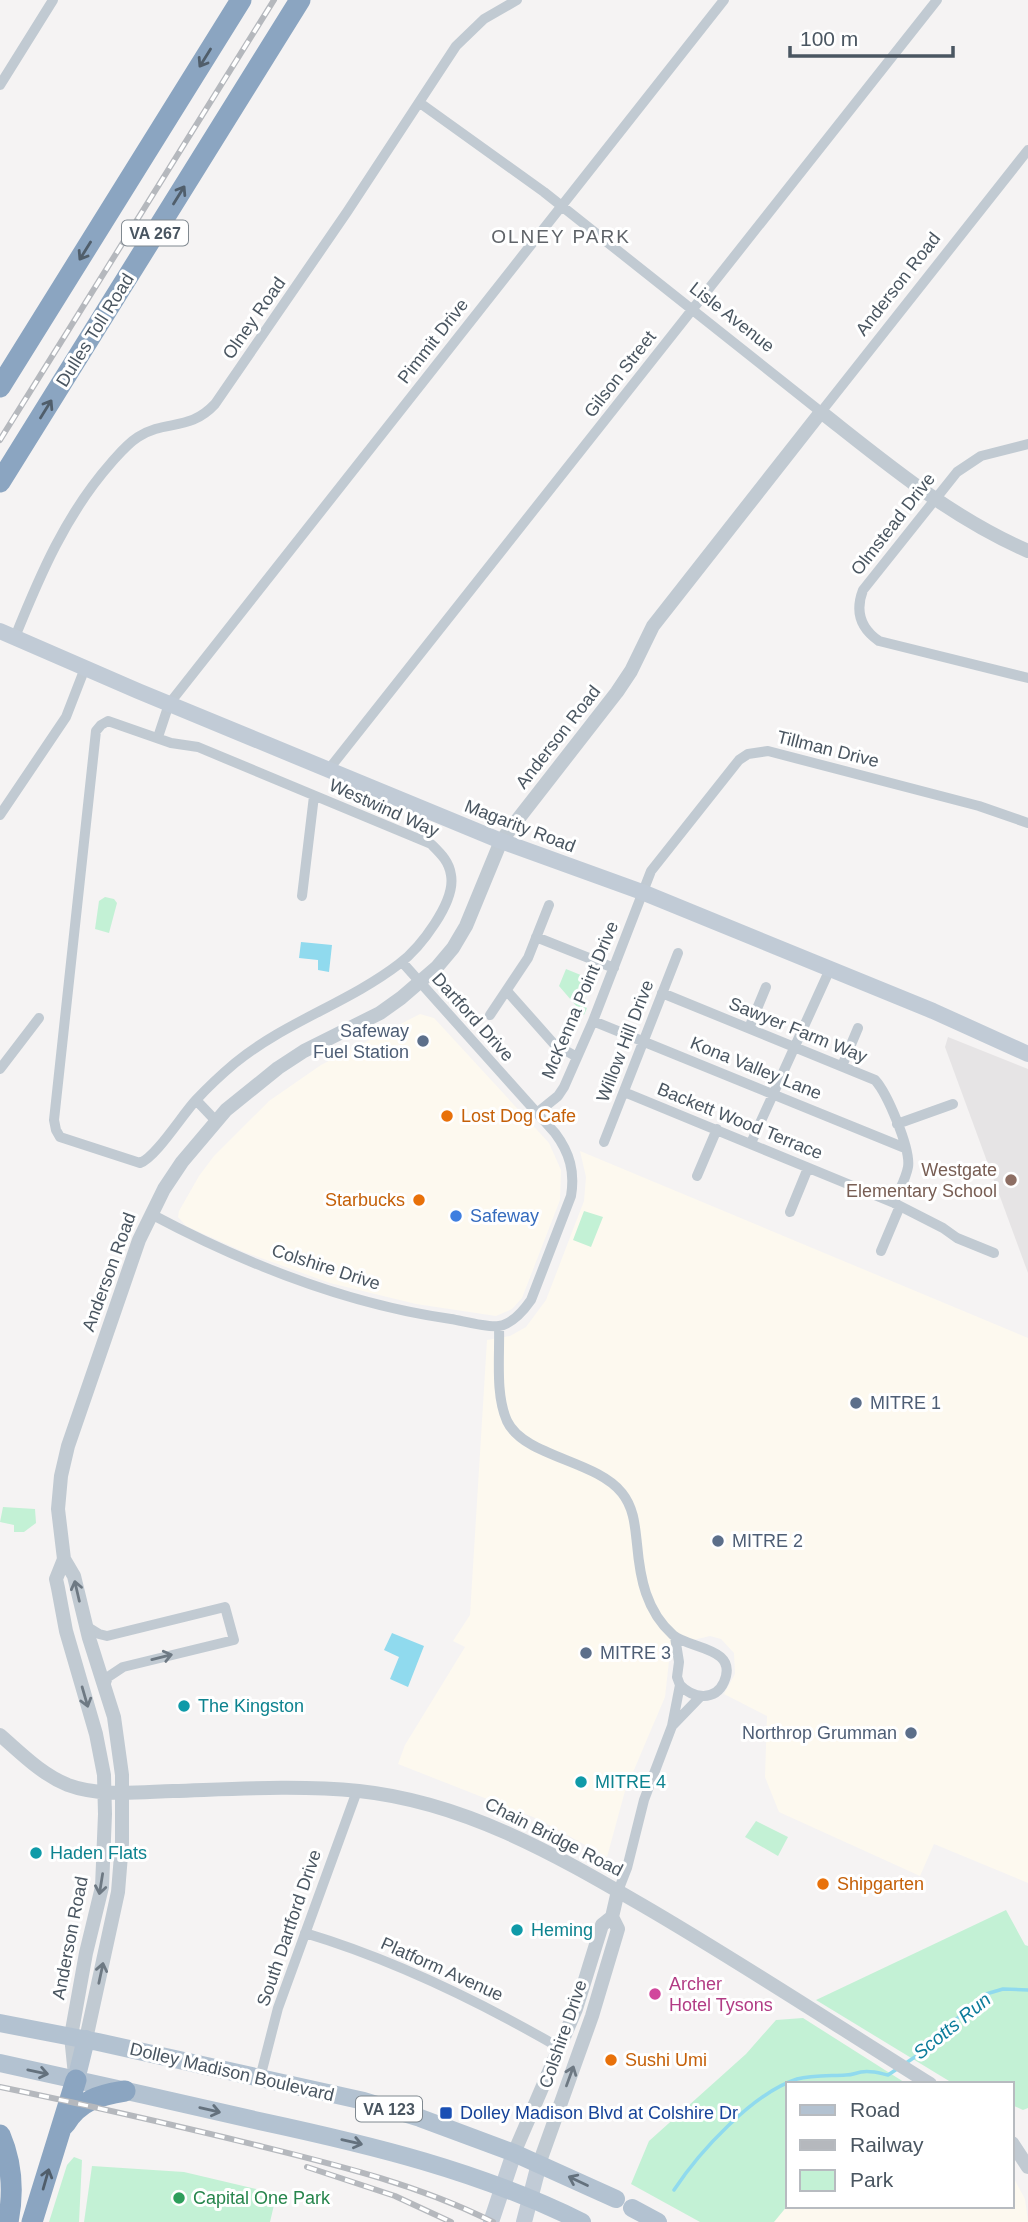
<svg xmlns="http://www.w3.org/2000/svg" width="1028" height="2222" font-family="Helvetica,sans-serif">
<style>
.commercial{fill:#fdf9ef}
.education{fill:#e6e4e5}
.green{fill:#c3f1d5}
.water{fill:#90daee}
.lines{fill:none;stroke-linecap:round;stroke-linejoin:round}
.stream{stroke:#90daee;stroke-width:3.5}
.minor{stroke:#c1cad2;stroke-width:10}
.tertiary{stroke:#c1cad2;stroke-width:14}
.secondary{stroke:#c1cbd6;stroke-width:16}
.primary{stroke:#b3c2d1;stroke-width:18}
.motorway{stroke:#8ba5c1;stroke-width:21}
.rail-casing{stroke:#b5b8bd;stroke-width:6}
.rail{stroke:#fff;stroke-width:3.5;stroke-dasharray:10;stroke-linecap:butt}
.oneway{stroke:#505e6b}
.oneway2{stroke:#6e7983}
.oneway3{stroke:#64717d}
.service-dot{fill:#5c6f8a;stroke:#fff;stroke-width:2.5}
.food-dot{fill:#e8710a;stroke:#fff;stroke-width:2.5}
.education-dot{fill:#8d6e63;stroke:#fff;stroke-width:2.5}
.shop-dot{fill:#3f7fe0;stroke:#fff;stroke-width:2.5}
.culture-dot{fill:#0f9aa8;stroke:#fff;stroke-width:2.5}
.hotel-dot{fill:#d1479c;stroke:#fff;stroke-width:2.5}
.transit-dot{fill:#1a4fb4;stroke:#fff;stroke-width:2.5}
.leisure-dot{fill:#2e9e5b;stroke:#fff;stroke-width:2.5}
.labels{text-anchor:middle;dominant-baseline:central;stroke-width:6;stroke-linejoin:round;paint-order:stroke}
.shield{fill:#fff;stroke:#808990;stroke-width:2}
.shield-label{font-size:16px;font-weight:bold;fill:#4a5661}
.street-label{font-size:18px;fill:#4a5661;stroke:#fff}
.service-label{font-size:18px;fill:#4e5e75;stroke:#fff;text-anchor:start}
.food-label{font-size:18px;fill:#c56008;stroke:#fff;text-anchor:start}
.education-label{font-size:18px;fill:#785e54;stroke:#fff;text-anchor:end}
.shop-label{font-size:18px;fill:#366cbe;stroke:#fff;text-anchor:start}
.culture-label{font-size:18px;fill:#0d838f;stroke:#fff;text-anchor:start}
.hotel-label{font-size:18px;fill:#b23c85;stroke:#fff;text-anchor:start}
.transit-label{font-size:18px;fill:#164399;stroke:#fff;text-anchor:start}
.leisure-label{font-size:18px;fill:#27864d;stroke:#fff;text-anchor:start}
.neighbourhood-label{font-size:19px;letter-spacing:2px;fill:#5f6368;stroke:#fff}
.water-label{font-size:19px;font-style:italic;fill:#0c7c9b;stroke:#fff}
</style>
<rect width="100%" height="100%" fill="#f5f3f3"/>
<path class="commercial" d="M420 1014 434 1018 549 1143 561 1170 560 1200 522 1298 512 1309 496 1316 416 1304 330 1283 244 1252 186 1226 178 1217 179 1211 199 1176 214 1156 269 1101 321 1065Z
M580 1151 1028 1338V1883L934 1844 920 1876 779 1812 765 1777 767 1716 724 1694 735 1674 734 1653 721 1639 710 1636 689 1641 678 1648 669 1661 665 1697 625 1791 607 1857 538 1819 398 1764 405 1745 465 1647 453 1641 470 1615 487 1340 510 1336 526 1327 546 1300 584 1201 586 1177Z
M1012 2175 1025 2199 1028 2222H759L788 2189V2206H1012Z"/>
<path class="education" d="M948 1037 1028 1069V1273L945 1047Z"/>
<path class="green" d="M105 897 114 899 117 903 109 933 95 929 99 901Z
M566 969 593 980 582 1006 587 1008 584 1015 559 986Z
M584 1211 603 1217 591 1247 573 1240Z
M3 1507 35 1509 36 1523 24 1532H14V1525L0 1522Z
M756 1821 788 1837 778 1856 745 1837Z
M1006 1910 1025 1945 1028 1946V2108L1023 2110 1012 2105V2084H973L967 2081 954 2084 816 2000Z
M803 2018 907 2084H788V2205L774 2222H700L631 2184 649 2141 746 2054 776 2020Z
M74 2157 82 2160 79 2222H49L67 2165Z
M92 2166 184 2172 265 2191 274 2205 270 2222H84Z"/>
<path class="water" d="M301 942 332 945 329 972 318 970V960L299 958Z
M392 1633 424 1646 408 1687 390 1679 399 1657 384 1650Z"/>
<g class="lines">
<path class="stream" d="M906 2063 928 2048 948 2026 986 1994 1003 1989 1028 1990
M674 2190C699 2152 753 2093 797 2079 812 2075 830 2076 846 2075 852 2075 856 2073 861 2072 871 2070 879 2073 888 2075L897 2069"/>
<path class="minor" d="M0 85 53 0
M420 103 544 192 821 412 1028 150
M1028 444 981 456 957 472 863 590C855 611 860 628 879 641L1028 678
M15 637C40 575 66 514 111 463 119 454 127 444 138 437 166 419 189 432 215 404L347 212 456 46 484 19 517 0
M108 721 171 743 198 747 431 844C440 853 449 861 451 875 456 902 420 948 399 964 348 1003 285 1022 235 1063 222 1074 208 1087 196 1100 182 1115 156 1157 140 1163L60 1137 56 1130 54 1120 96 731 101 725Z
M158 737 169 704 724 0
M329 769 937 0
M0 815 66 717 85 668
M302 896 314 796
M536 937 614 968
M507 991 554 1044 577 1057
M662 993 875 1080C887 1093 911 1149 908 1167 906 1179 898 1192 894 1203
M490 1015 528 958 549 905
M593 1021 905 1148
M749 1028 766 987
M842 1066 858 1028
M0 1069 39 1018
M624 1092 894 1203 943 1228 957 1238 994 1253
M196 1100 216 1121
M537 1113 558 1096 564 1087 593 1021 651 871 739 760 748 754 768 751 979 806 1028 823
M897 1124 953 1104
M604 1142 678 953
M751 1143 830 969
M697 1176 717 1129
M790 1212 808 1168
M151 1214C245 1264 345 1304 451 1319 463 1321 488 1328 499 1326 512 1324 524 1310 531 1300L571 1196C575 1172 570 1153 555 1133L402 962
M881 1251 900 1206
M499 1326C500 1356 495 1394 507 1421 524 1457 596 1460 622 1493 634 1508 635 1526 637 1544 640 1578 646 1611 673 1635 689 1649 739 1647 724 1682 715 1702 692 1698 680 1685
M86 1626 99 1634 107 1636 225 1607 234 1640 123 1667 108 1677 105 1686
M672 1726 700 1697
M618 1891 627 1868 644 1800 672 1726 680 1685 677 1677 679 1662 675 1637
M305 1933C395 1960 479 2001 560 2048
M260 2078 278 2008 357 1791"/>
<path class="tertiary" d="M64 1559 56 1579 58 1588 66 1631 96 1734 104 1775 105 1814 102 1887 86 1953 71 2036 75 2075
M0 1735C22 1754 41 1774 68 1785 100 1797 140 1792 173 1791 235 1789 298 1785 359 1791 463 1802 553 1853 642 1905 740 1962 834 2024 930 2084
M86 2039 118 1892 122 1843V1775L114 1717 89 1638 74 1576 64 1559 58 1509 61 1476 68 1446 139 1240 164 1189 182 1162 226 1110 278 1068 304 1051 380 1013 401 998 437 967 453 948 466 926 501 841 617 692 631 671 653 626 821 412C887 464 950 517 1028 551
M1012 2143 1028 2167
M514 2153 576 2009 602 1925 612 1917 618 1891
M539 2164 592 2016 618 1929 612 1917"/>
<path class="secondary" d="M0 631 138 691 501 841 642 892 933 1011 1028 1054
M491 2222 514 2153
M524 2222 539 2164"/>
<path class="primary" d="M0 2023 98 2042 364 2101 420 2118 514 2153 616 2199
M0 2063C86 2082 173 2101 259 2121 371 2145 479 2171 582 2222
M76 2080 86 2039
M632 2208 658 2222"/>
<path class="motorway" d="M0 387 241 0
M0 482 300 0
M65 2124C79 2101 99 2095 125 2091
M0 2135C12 2163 14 2192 8 2222
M32 2222 76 2080"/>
<defs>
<path id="rail" d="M0 440 274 0
M0 2087C87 2105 174 2125 260 2146 341 2166 419 2185 493 2222
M307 2167 395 2196 451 2222"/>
</defs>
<use href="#rail" class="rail-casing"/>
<use href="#rail" class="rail"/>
</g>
<defs><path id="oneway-shaft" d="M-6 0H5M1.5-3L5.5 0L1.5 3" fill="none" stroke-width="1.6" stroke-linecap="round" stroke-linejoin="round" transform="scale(1.75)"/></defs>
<g class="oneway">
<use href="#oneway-shaft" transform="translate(205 58) rotate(122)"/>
<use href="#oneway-shaft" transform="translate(179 195) rotate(-58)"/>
<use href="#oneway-shaft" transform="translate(85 251) rotate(122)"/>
<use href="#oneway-shaft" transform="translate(46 409) rotate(-58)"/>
<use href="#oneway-shaft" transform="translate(46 2179) rotate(-74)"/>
</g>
<g class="oneway2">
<use href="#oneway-shaft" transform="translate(77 1591) rotate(-103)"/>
<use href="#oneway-shaft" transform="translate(162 1657) rotate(-14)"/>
<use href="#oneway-shaft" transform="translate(85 1697) rotate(74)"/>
<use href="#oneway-shaft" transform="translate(101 1884) rotate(99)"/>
<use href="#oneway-shaft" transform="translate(101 1973) rotate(-78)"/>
<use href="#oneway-shaft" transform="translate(570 2076) rotate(-70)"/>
</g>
<g class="oneway3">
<use href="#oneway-shaft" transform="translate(38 2072) rotate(12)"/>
<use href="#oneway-shaft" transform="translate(210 2110) rotate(13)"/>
<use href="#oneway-shaft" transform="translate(352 2142) rotate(13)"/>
<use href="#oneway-shaft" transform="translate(578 2181) rotate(-155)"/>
</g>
<g class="service-dot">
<circle cx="423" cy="1041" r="7"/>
<circle cx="856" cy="1403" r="7"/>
<circle cx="718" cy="1541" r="7"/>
<circle cx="586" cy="1653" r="7"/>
<circle cx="911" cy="1733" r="7"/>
</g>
<g class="food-dot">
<circle cx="447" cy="1116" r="7"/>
<circle cx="419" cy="1200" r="7"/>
<circle cx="823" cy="1884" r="7"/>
<circle cx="611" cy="2060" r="7"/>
</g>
<circle class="education-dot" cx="1011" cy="1180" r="7"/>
<circle class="shop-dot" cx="456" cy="1216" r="7"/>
<g class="culture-dot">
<circle cx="184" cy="1706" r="7"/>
<circle cx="581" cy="1782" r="7"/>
<circle cx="36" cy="1853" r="7"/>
<circle cx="517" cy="1930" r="7"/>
</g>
<circle class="hotel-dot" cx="655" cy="1994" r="7"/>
<rect class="transit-dot" x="439" y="2106" width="14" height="14" rx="3.5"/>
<circle class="leisure-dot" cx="179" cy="2198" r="7"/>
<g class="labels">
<g class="shield">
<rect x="122" y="220.5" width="66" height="25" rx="5"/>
<rect x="356" y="2096.5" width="66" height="25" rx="5"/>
</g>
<g class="shield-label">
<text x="155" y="233">VA 267</text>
<text x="389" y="2109">VA 123</text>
</g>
<g class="street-label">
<text transform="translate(898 284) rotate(-52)">Anderson Road</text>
<text transform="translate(732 317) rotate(38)">Lisle Avenue</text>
<text transform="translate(254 318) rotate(-55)">Olney Road</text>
<text transform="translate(95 330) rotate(-58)">Dulles Toll Road</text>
<text transform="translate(433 341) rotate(-52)">Pimmit Drive</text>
<text transform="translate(620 374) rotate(-52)">Gilson Street</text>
<text transform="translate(893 524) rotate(-52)">Olmstead Drive</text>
<text transform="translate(558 737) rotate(-52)">Anderson Road</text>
<text transform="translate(828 749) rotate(14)">Tillman Drive</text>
<text transform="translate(384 808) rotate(24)">Westwind Way</text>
<text transform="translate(520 826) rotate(21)">Magarity Road</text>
<text transform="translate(580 1000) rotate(-67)">McKenna Point Drive</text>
<text transform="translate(473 1017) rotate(48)">Dartford Drive</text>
<text transform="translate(798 1030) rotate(22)">Sawyer Farm Way</text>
<text transform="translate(625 1041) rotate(-69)">Willow Hill Drive</text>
<text transform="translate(756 1068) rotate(22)">Kona Valley Lane</text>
<text transform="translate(740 1121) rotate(22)">Backett Wood Terrace</text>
<text transform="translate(326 1267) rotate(18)">Colshire Drive</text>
<text transform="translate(109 1272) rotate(-70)">Anderson Road</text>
<text transform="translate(554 1837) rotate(27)">Chain Bridge Road</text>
<text transform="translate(289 1928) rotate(-71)">South Dartford Drive</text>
<text transform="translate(70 1938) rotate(-79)">Anderson Road</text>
<text transform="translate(442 1969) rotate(24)">Platform Avenue</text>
<text transform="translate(563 2034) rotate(-71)">Colshire Drive</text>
<text transform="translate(232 2072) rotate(13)">Dolley Madison Boulevard</text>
</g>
<g class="service-label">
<text x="409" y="1031" text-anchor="end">Safeway<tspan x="409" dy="21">Fuel Station</tspan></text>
<text x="870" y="1403">MITRE 1</text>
<text x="732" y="1541">MITRE 2</text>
<text x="600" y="1653">MITRE 3</text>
<text x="897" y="1733" text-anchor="end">Northrop Grumman</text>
</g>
<g class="food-label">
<text x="461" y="1116">Lost Dog Cafe</text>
<text x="405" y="1200" text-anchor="end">Starbucks</text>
<text x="837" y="1884">Shipgarten</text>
<text x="625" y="2060">Sushi Umi</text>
</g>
<g class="education-label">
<text x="997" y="1170">Westgate<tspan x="997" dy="21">Elementary School</tspan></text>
</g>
<g class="shop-label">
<text x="470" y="1216">Safeway</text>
</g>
<g class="culture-label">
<text x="198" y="1706">The Kingston</text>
<text x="595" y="1782">MITRE 4</text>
<text x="50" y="1853">Haden Flats</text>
<text x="531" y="1930">Heming</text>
</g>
<g class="hotel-label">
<text x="669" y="1984">Archer<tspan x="669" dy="21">Hotel Tysons</tspan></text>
</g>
<g class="transit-label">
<text x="460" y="2113">Dolley Madison Blvd at Colshire Dr</text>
</g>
<g class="leisure-label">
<text x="193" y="2198">Capital One Park</text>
</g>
<g class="neighbourhood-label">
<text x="561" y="236">OLNEY PARK</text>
</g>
<g class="water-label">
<text transform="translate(952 2026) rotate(-39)">Scotts Run</text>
</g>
</g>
<rect x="786" y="2082" width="228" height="126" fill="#ffffff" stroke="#b7bbc0" stroke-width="2"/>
<rect x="800" y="2105" width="35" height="10" fill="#b3c2d1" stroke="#b7bbc0" stroke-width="2"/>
<text x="850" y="2117" font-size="21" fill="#4a5661">Road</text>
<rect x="800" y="2140" width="35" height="10" fill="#b5b8bd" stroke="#b7bbc0" stroke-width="2"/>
<text x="850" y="2152" font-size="21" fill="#4a5661">Railway</text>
<rect x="800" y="2170" width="35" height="21" fill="#c3f1d5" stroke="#b7bbc0" stroke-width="2"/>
<text x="850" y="2187" font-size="21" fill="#4a5661">Park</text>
<path d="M790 46v10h163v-10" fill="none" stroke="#4a5661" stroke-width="3.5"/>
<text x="800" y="46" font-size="21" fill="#4a5661" stroke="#ffffff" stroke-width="5" paint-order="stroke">100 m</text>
</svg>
